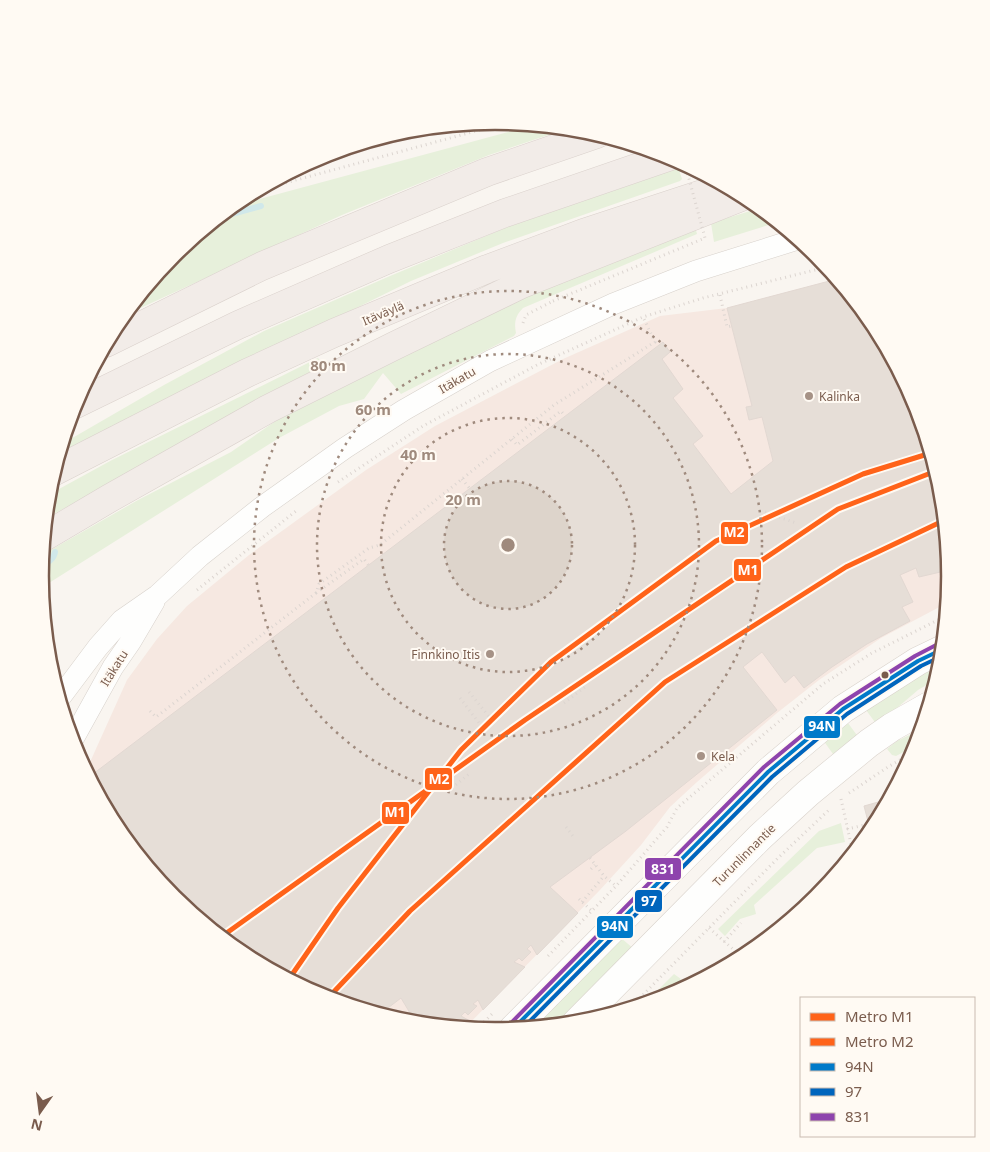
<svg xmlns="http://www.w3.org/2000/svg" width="990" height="1152" font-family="'Noto Sans',sans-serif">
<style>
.commercial{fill:#f6e8e1}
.green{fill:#e7f0db}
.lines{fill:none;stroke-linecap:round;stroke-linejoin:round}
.stream{stroke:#d0e8ea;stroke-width:6}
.building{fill:#e6ded7;stroke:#e2d8d2}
.minor-casing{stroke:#d7d1cb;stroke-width:22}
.secondary-casing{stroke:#d9d2cb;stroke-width:29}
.trunk-casing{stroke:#dad1cc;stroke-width:29}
.path{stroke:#dcd5d0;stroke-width:3;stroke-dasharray:1 4;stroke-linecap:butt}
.minor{stroke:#fefefd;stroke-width:21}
.secondary{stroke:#fefefd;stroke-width:28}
.trunk{stroke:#f2ece8;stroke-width:28}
.path-bridge{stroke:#dcd5d0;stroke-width:3;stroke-dasharray:1 4;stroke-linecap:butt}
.bus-1-casing{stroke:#fffaf3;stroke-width:8}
.bus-2-casing{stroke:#fffaf3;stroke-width:8}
.bus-3-casing{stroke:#fffaf3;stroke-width:8}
.bus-1{stroke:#007ac9;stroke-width:4}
.bus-2{stroke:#0065bd;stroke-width:4}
.bus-3{stroke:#8e44ad;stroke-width:4}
.metro-1-casing{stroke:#fffaf3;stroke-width:9}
.metro-2-casing{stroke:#fffaf3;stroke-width:9}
.metro-1{stroke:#ff6319;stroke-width:5}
.metro-2{stroke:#ff6319;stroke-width:5}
.ring{fill:none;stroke:#9f8a7d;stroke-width:2.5;stroke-dasharray:2.5 5}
.poi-dot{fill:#a69286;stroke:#fffaf3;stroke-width:2}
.bus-dot{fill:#7a5c4d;stroke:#fffaf3;stroke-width:2}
.labels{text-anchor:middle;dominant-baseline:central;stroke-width:4;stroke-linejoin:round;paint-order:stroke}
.street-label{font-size:12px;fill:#7a5c4d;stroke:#fffaf3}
.poi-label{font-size:12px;fill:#7a5c4d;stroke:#fffaf3;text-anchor:start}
.rim{fill:none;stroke:#7a5c4d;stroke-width:2.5}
.centre{fill:#9f8a7d;stroke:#fffaf3;stroke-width:2.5}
.ring-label{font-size:15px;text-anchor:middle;font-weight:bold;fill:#9f8a7d;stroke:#fffaf3;stroke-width:4;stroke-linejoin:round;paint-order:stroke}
.line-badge{stroke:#fffaf3;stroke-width:2}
.badge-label{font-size:14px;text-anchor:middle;font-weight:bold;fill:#fff}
</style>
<rect width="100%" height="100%" fill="#f9f5f0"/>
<path class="commercial" d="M837 279 873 323 915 402 941 488 950 576 947 603 881 638 819 680 777 713 697 782 670 807 641 845 599 891 465 1028 406 1022 321 996 242 954 173 898 117 829 86 771 127 680 157 639 187 606 249 555 366 470 435 426 563 359 660 316 727 308Z"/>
<path class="green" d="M534 125 569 128 489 155 342 215 123 316 173 254 230 207Z
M678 167 682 179 680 181 503 243 411 281 58 455 62 444 164 385 264 331 390 276 539 214 641 179Z
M760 208 778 222 714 242 711 223Z
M695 227 697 234 523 308C515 316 514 323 516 333L514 336 401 394 383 373 364 399 339 406 279 438 41 588 40 576 42 555 138 500 231 452 290 411 518 299Z
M318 358 327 369 46 518 48 495 112 460Z
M941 664 937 679 918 690 877 725 866 710 907 683Z
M848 723 859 738 837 754H833L823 740Z
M922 729 917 745 896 756 892 755 887 749 897 741Z
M841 823 845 842 817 848 754 905 756 914 740 919 725 936 718 929 819 831Z
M621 938 634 949 559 1025 530 1028Z
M674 974 681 979 669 996 644 1004Z"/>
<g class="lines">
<path class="stream" d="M217 218 261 206
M41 567C47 563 54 559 55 552"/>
</g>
<path class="building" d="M837 279 873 323 915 402 941 488 949 570 919 577 916 568 900 575 913 602 902 607 910 621 867 644 832 667 804 688 794 675 785 683 762 652 743 667 777 710 626 831 550 887 578 913 537 955 531 945 527 949 531 952 522 961 519 958 514 962 525 967 483 1010 478 1000 473 1004 477 1006 468 1015 465 1012 461 1016 470 1021 463 1028 416 1023 401 998 380 1014 321 996 242 954 173 898 117 829 89 777 663 342 670 352 662 359 683 389 673 398 703 436 693 444 731 494 773 461 762 417 749 420 746 407 752 406 727 308Z
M889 799 873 829 866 837 864 831 870 829 864 806Z"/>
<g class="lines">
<defs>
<path id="minor" d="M59 699 98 647 122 620 158 595 200 556 262 507 345 448 404 410 490 361 613 304 696 271 798 239
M72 741 113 667 131 641 154 602"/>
<path id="secondary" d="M576 1023 760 837 808 793 869 743 892 727 929 706
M513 1029 768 772 843 709 918 661 943 649"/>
<path id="trunk" d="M106 343 262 266 487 172 597 134
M74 405 238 325 389 259 505 213 671 156
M53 472 247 373 334 333 487 269 583 233 708 192
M44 537 110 498 268 409 394 346 522 284 744 196"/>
</defs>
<use href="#minor" class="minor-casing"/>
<use href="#secondary" class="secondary-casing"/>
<use href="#trunk" class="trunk-casing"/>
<path class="path" d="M252 192 509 122
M720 295 727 327 731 326
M523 323 526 315 553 301
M512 439 517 445 561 411 565 416
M462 479 470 489
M338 482 423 426 537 365 643 317 703 298 827 267
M765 512 796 523
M197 590 296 511
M316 593 364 559 369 566
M469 692 491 719
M460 698 482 727
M564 703 585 687
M150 711 156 717 316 593 319 584 369 548 380 545 554 405 655 342 643 317
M452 788 469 774
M849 793 888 767 915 751
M841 799 853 853
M566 827 575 839
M847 829 865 825 867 829
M590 858 604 876 616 886
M591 869 595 865
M579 899 592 911
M582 902 604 876
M709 928 742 957
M724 942 741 923
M548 956 616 886 667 827 677 808 823 684 872 653 946 616
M629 1009 778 858 831 808
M477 1029 493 1013"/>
<use href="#minor" class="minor"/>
<use href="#secondary" class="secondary"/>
<use href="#trunk" class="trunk"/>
<path class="path-bridge" d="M553 301 705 238 685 164"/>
<defs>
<path id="bus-1" d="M513 1029 768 772 843 709 918 661 943 649"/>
<path id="bus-2" d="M523 1028 772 777 847 714 921 666 942 656"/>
<path id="bus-3" d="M509 1025 764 767 840 704 915 656 940 643"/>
</defs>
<use href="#bus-1" class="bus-1-casing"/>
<use href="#bus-2" class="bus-2-casing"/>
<use href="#bus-3" class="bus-3-casing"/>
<use href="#bus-1" class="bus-1"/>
<use href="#bus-2" class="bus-2"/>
<use href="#bus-3" class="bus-3"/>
<defs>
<path id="metro-1" d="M221 937 525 720 838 509 936 471"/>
<path id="metro-2" d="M289 979 338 908 461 750 551 662 716 541 863 474 931 453
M328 998 410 911 665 682 846 567 945 520"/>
</defs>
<use href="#metro-1" class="metro-1-casing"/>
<use href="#metro-2" class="metro-2-casing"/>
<use href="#metro-1" class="metro-1"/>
<use href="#metro-2" class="metro-2"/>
</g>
<circle cx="508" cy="545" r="64" fill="#9f8a7d" fill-opacity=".12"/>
<g class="ring">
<circle cx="508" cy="545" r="64"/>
<circle cx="508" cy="545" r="127"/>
<circle cx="508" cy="545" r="191"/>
<circle cx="508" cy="545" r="254"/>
</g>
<g class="poi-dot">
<circle cx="809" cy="396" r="5"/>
<circle cx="490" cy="654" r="5"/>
<circle cx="701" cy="756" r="5"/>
</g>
<circle class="bus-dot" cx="885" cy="675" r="4.5"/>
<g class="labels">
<g class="street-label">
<text transform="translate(383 313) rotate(-23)">Itäväylä</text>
<text transform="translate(457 380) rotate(-30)">Itäkatu</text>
<text transform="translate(114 668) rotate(-58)">Itäkatu</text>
<text transform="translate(744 855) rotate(-45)">Turunlinnantie</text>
</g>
<g class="poi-label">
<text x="819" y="396">Kalinka</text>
<text x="480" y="654" text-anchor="end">Finnkino Itis</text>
<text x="711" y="756">Kela</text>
</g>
</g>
<path d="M0 0H990V1152H0ZM49 576a446 446 0 1 1 892 0a446 446 0 1 1-892 0Z" fill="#fffaf3" fill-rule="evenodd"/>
<path class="rim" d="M49 576a446 446 0 1 1 892 0a446 446 0 1 1-892 0Z"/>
<circle cx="508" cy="545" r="8" class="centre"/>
<g class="ring-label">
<text x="328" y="371">80 m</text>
<text x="373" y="415">60 m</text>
<text x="418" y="460">40 m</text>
<text x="463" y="505">20 m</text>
</g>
<g class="line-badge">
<rect x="720" y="521" width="29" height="24" rx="5" fill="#ff6319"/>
<rect x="733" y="558" width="29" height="24" rx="5" fill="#ff6319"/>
<rect x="803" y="715" width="38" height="24" rx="5" fill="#007ac9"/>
<rect x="424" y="767" width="29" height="24" rx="5" fill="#ff6319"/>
<rect x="381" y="801" width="29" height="24" rx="5" fill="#ff6319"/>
<rect x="644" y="857" width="38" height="24" rx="5" fill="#8e44ad"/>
<rect x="634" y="889" width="29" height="24" rx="5" fill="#0065bd"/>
<rect x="596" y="915" width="38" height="24" rx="5" fill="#007ac9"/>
</g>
<g class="badge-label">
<text x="734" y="537">M2</text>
<text x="748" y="575">M1</text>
<text x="822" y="731">94N</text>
<text x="439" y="784">M2</text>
<text x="395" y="817">M1</text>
<text x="663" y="874">831</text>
<text x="649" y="906">97</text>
<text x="615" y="931">94N</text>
</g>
<rect x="800" y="997" width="175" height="140" fill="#fffaf3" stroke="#cabbb1"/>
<rect x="810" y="1013" width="25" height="8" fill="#ff6319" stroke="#cabbb1"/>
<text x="845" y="1022" font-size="15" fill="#7a5c4d">Metro M1</text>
<rect x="810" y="1038" width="25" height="8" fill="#ff6319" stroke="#cabbb1"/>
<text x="845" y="1047" font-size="15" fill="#7a5c4d">Metro M2</text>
<rect x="810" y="1063" width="25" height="8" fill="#007ac9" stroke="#cabbb1"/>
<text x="845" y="1072" font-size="15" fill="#7a5c4d">94N</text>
<rect x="810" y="1088" width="25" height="8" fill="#0065bd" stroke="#cabbb1"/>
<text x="845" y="1097" font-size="15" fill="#7a5c4d">97</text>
<rect x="810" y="1113" width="25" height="8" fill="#8e44ad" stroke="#cabbb1"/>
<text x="845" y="1122" font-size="15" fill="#7a5c4d">831</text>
<g transform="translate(40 1112) rotate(194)" stroke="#fffaf3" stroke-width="4" paint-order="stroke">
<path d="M0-4L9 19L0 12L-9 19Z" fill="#7a5c4d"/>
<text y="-8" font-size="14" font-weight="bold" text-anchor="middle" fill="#7a5c4d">N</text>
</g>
</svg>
